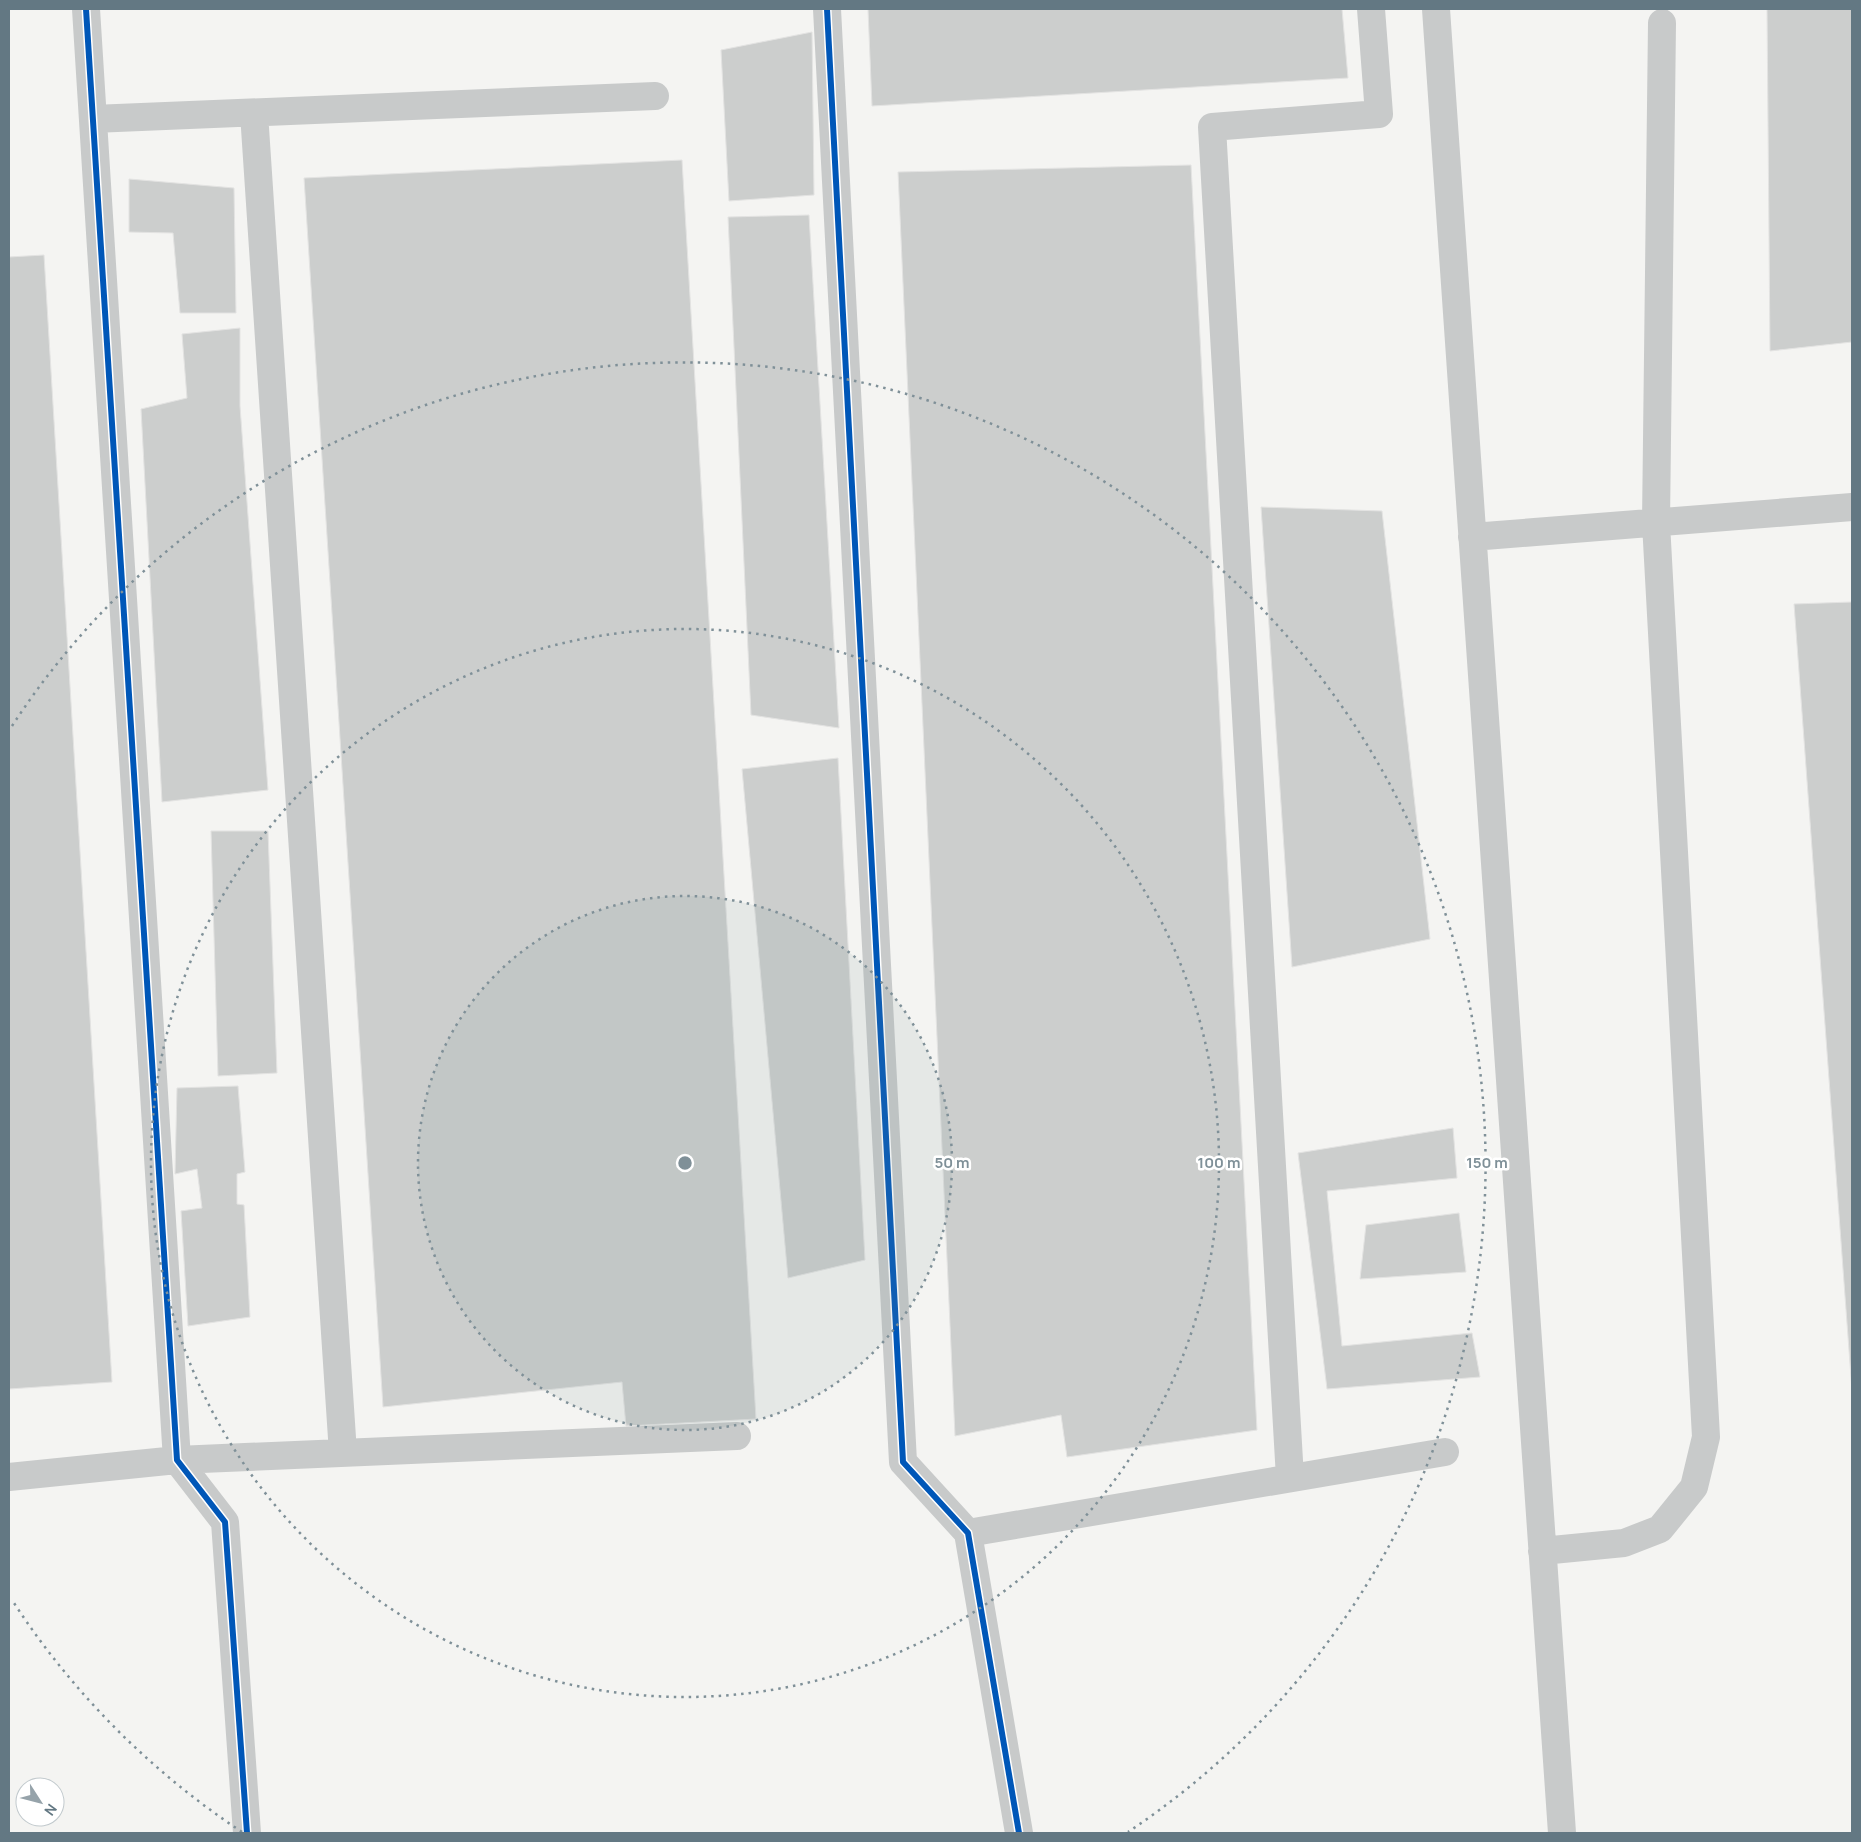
<svg xmlns="http://www.w3.org/2000/svg" width="1861" height="1842" font-family="Manrope,sans-serif">
<style>
.building{fill:#cccecd;stroke:#e3e3e2}
.lines{fill:none;stroke-linecap:round;stroke-linejoin:round}
.minor{stroke:#c8caca;stroke-width:28}
.cycleway-casing{stroke:#fff;stroke-width:9}
.cycleway{stroke:#0057b8;stroke-width:6}
.ring{fill:none;stroke:#7f9098;stroke-width:2.5;stroke-dasharray:2.5 5}
.centre{fill:#7f9098;stroke:#fff;stroke-width:2.5}
.ring-label{font-size:15px;text-anchor:middle;font-weight:bold;fill:#7f9098;stroke:#fff;stroke-width:5;stroke-linejoin:round;paint-order:stroke}
</style>
<rect width="100%" height="100%" fill="#f4f4f2"/>
<path class="building" d="M868 9H1342L1348 78 872 106Z
M1767 9H1852V342L1770 351Z
M812 32 814 195 729 201 721 50Z
M682 160 756 1419 626 1426 622 1382 383 1407 304 178Z
M1191 165 1257 1430 1067 1457 1061 1415 955 1436 898 172Z
M129 179 234 188 236 313H180L173 233 129 232Z
M809 215 839 728 751 715 728 217Z
M44 255 112 1382 9 1389V257Z
M240 328V406L268 790 162 802 141 409 187 398 182 334Z
M1261 507 1382 511 1430 939 1292 967Z
M1852 602V1391L1794 604Z
M838 758 865 1260 788 1278 742 769Z
M211 831H268L277 1073 218 1076Z
M238 1086 245 1172 237 1174V1204L244 1205 250 1317 188 1326 181 1211 202 1208 197 1169 175 1174 177 1088Z
M1453 1128 1457 1178 1327 1191 1342 1346 1472 1333 1480 1377 1327 1389 1298 1153Z
M1459 1213 1466 1272 1360 1279 1366 1225Z"/>
<g class="lines">
<path class="minor" d="M86 9 177 1460 225 1522 247 1833
M827 9 903 1462 968 1533 1019 1833
M1436 9 1562 1833
M254 113 343 1453
M93 119 655 96
M1472 537 1852 507
M9 1477 177 1460 737 1436
M1290 1478 1212 127 1379 114 1371 9
M968 1533 1445 1452
M1542 1551 1624 1543 1660 1529 1694 1487 1706 1437 1656 523 1662 23"/>
<defs>
<path id="cycleway" d="M86 9 177 1460 225 1522 247 1833
M827 9 903 1462 968 1533 1019 1833"/>
</defs>
<use href="#cycleway" class="cycleway-casing"/>
<use href="#cycleway" class="cycleway"/>
</g>
<circle cx="685" cy="1163" r="267" fill="#7f9098" fill-opacity=".12"/>
<g class="ring">
<circle cx="685" cy="1163" r="267"/>
<circle cx="685" cy="1163" r="534"/>
<path d="M242 1832A802 802 0 0 1 12 1600M12 726A802 802 0 1 1 1128 1832"/>
</g>
<circle cx="685" cy="1163" r="8" class="centre"/>
<g class="ring-label">
<text x="952" y="1168">50 m</text>
<text x="1219" y="1168">100 m</text>
<text x="1487" y="1168">150 m</text>
</g>
<rect width="1861" height="1842" fill="none" stroke="#637883" stroke-width="20"/>
<g transform="translate(40 1802) rotate(126)"><circle r="24" fill="#ffffff" stroke="#c1c9cd"/>
<path d="M0-4L9 19L0 12L-9 19Z" fill="#96a3aa"/>
<text y="-8" font-size="14" font-weight="bold" text-anchor="middle" fill="#637883">N</text>
</g>
</svg>
